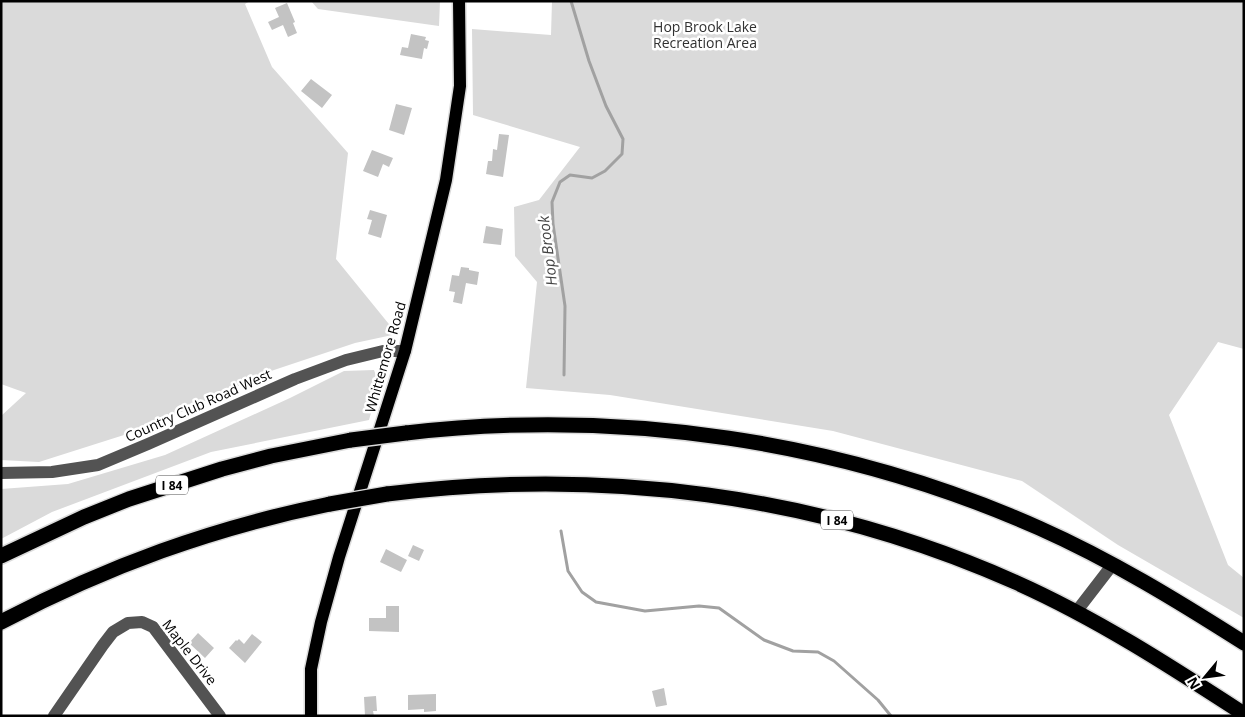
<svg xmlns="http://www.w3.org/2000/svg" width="1245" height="717" font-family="'Open Sans',sans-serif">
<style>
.green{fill:#dadada}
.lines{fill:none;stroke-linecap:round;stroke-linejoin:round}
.stream{stroke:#a1a1a1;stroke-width:3}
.building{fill:#c3c3c3}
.major-casing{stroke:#dbdbdb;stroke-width:15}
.highway-casing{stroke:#dbdbdb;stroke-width:18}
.path{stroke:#757575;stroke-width:2;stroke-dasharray:1 2.5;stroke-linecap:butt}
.minor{stroke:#535353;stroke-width:12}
.major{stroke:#000;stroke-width:12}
.highway{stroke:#000;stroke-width:15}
.highway-bridge-casing{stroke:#dbdbdb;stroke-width:18;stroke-linecap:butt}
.highway-bridge{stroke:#000;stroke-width:15}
.labels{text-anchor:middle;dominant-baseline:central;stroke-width:5;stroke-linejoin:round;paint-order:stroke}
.shield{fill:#fff;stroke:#4c4c4c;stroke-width:1}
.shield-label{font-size:12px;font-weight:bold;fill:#000}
.park-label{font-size:14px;fill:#313131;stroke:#fff}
.street-label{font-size:14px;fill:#000;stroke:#fff}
.water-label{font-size:15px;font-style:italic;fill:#424242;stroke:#fff}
</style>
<rect width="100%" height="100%" fill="#fff"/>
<path class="green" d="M1 1H250L245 4 272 67 348 153 336 259 397 334 355 343 271 371 146 428 39 462 1 460V416L26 393 1 384Z
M311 1H440L439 26 318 9Z
M552 1H1244V349L1218 342 1169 415 1228 565 1244 578V618L1118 545 1022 481 833 431 610 395 526 388 537 282 515 256 514 207 539 200 580 147 473 115 472 29 551 35Z
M374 370 379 384 369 420 211 452 52 512 1 539V489L68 484 165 455 290 398 344 371Z"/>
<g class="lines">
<path class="stream" d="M564 375 565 306 553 224 552 202 560 182 570 175 592 178 605 171 622 154 623 139 606 106 589 61 571 1
M561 531 568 571 582 592 596 602 645 611 699 606 719 608 764 640 793 651 818 652 834 661 878 700 891 716"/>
</g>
<path class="building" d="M287 3 295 22 293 23 297 33 288 37 283 25 272 30 268 22 279 17 275 8Z
M411 34 426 37 425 40 429 41 427 49 424 48 422 59 400 55 402 47 408 48Z
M311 79 332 95 322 108 301 91Z
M396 104 412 108 404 135 389 130Z
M499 134 509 135 503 177 486 174 488 161H492L493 149 497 150Z
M372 150 393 158 389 167 383 164 378 177 363 171Z
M370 210 387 215 381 238 368 234 372 220 367 219Z
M486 226 503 229 501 245 483 243Z
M461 267 469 268V270L479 272 477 285 466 283 462 304 453 302 455 292 449 291 452 275 459 276Z
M413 545 424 550 419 561 408 556Z
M386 549 407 560 401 572 380 562Z
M386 606H399V632L369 631V618H386Z
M198 633 214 648 205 658 189 643Z
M252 634 262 642 245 663 229 648 236 640 237 641 239 639 244 644Z
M664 688 667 705 656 707 652 691Z
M436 694V711L424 712V709L408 710V695Z
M376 696 377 711H373L374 716H365L364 697Z"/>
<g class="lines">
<defs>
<path id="major" d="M311 716V669L321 622 339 557 405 351 446 180 460 86 459 1"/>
<path id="highway" d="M406 433C620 408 841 440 1039 528 1111 560 1178 601 1244 643
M387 494C602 467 817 494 1015 582 1096 618 1170 666 1244 714
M1 556 84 517 129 499 222 469 271 456 351 440
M1 622C108 566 212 528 330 504"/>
</defs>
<use href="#major" class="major-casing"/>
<use href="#highway" class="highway-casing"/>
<path class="path" d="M1240 1 1244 2"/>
<path class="minor" d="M1 473 52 472 98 465 148 444 295 379 346 360 383 351H405
M1076 612 1113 564
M54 716 103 645 113 632 128 623 142 622 153 627 220 716"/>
<use href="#major" class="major"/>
<use href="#highway" class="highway"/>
<defs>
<path id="highway-bridge" d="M351 440 406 433
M330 504 387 494"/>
</defs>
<use href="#highway-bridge" class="highway-bridge-casing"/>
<use href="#highway-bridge" class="highway-bridge"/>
</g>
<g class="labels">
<g class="shield">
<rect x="156" y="475.5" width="32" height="19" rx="4"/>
<rect x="821" y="510.5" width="32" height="19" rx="4"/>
</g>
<g class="shield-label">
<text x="172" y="485">I 84</text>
<text x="837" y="520">I 84</text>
</g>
<g class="park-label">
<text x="705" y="26">Hop Brook Lake<tspan x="705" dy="16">Recreation Area</tspan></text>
</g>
<g class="street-label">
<text transform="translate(385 357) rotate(-74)">Whittemore Road</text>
<text transform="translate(198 405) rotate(-24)">Country Club Road West</text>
<text transform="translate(190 652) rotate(52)">Maple Drive</text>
</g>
<g class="water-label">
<text transform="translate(547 251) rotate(-97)">Hop Brook</text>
</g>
</g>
<rect width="1245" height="717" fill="none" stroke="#000000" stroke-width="5"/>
<g transform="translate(1205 677) rotate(241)" stroke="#ffffff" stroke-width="4" paint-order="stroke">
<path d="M0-4L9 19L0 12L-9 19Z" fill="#000000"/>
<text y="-8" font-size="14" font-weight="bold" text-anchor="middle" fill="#000000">N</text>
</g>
</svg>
